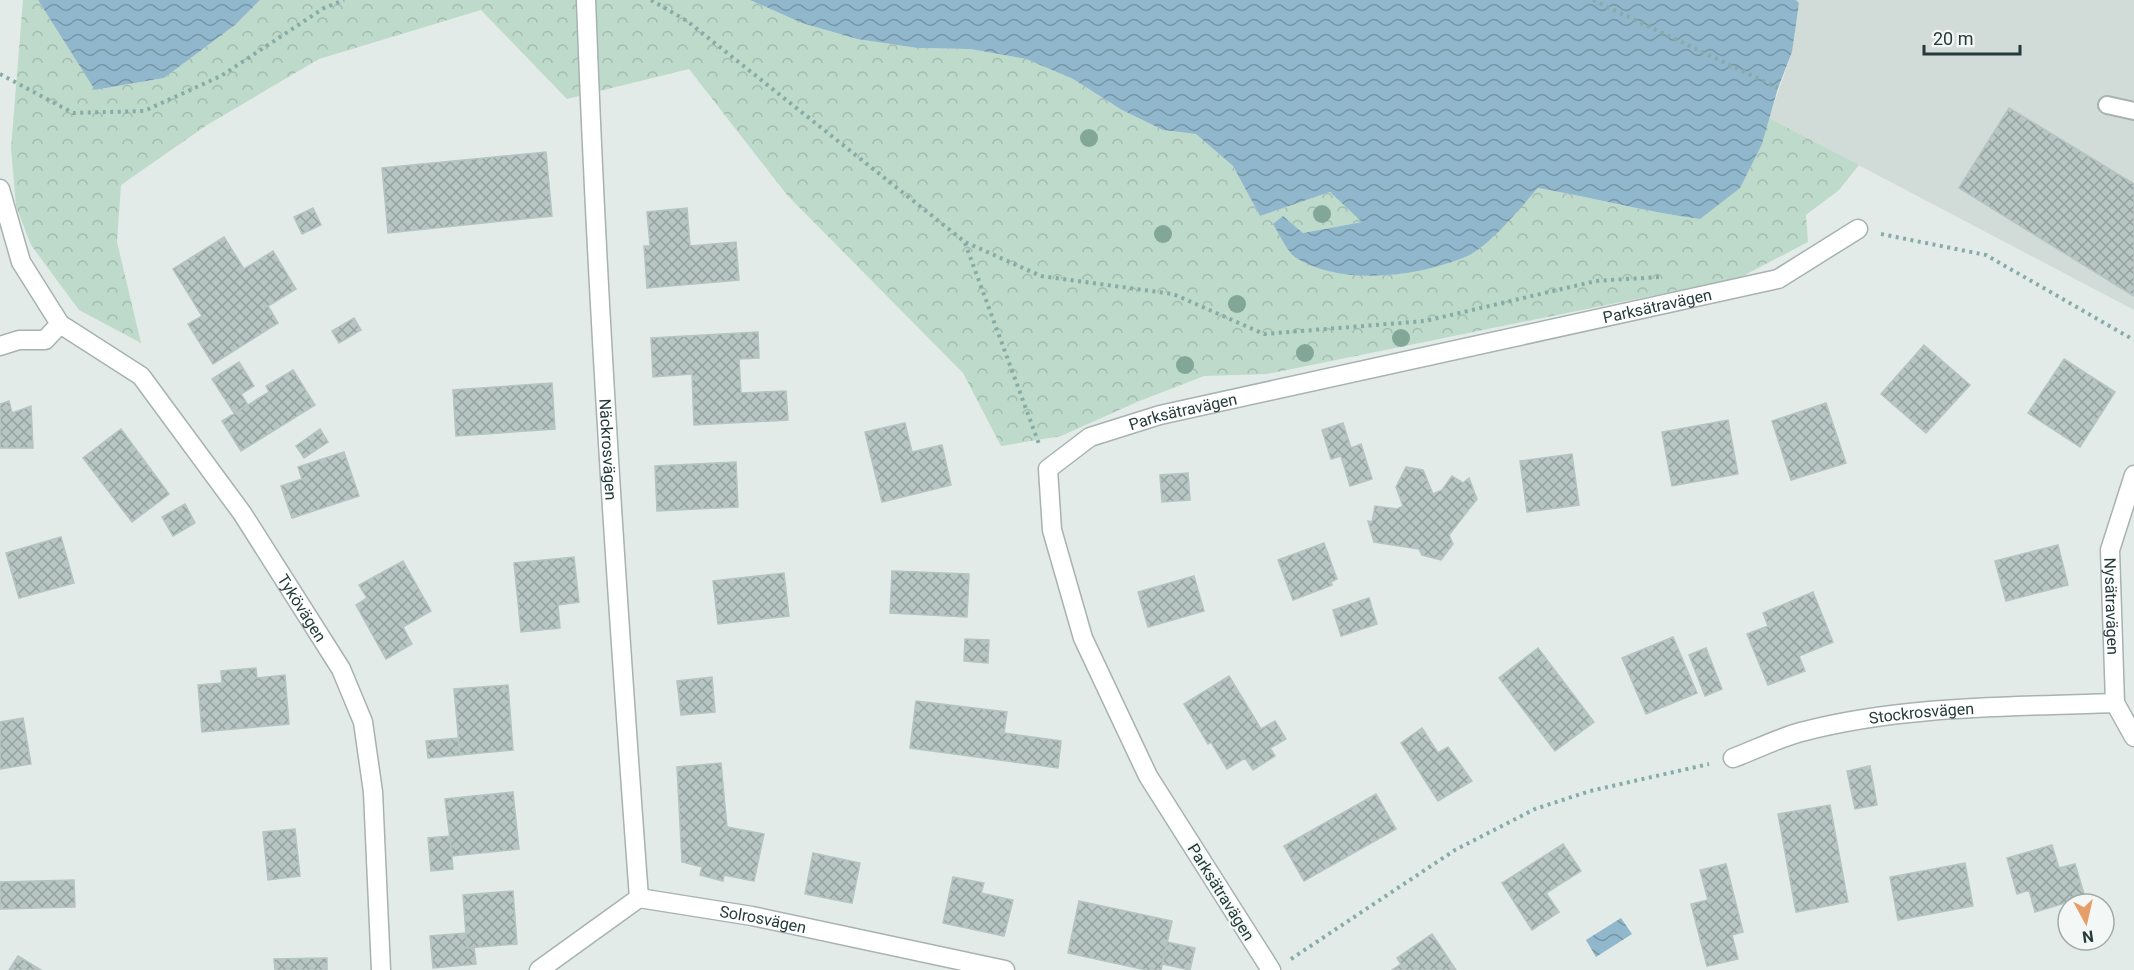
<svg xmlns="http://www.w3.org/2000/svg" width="2134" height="970" font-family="Roboto,sans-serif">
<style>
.built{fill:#d1dbd8}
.forest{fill:url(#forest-crowns)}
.water{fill:url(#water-waves)}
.building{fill:url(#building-cross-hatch);stroke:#b6c4c1;stroke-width:1.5}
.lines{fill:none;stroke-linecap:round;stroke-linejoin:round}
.service-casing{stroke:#a6b3b1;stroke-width:20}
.minor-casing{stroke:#a6b3b1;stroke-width:21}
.path{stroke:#86aca7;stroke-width:4;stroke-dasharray:3 4.5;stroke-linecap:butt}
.service{stroke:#fff;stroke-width:16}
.minor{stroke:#fff;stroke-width:18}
.tree{fill:#82a698}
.labels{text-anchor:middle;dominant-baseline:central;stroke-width:4.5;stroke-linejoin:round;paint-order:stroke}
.street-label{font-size:16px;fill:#243b39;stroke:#f3f8f6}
</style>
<defs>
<pattern id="forest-crowns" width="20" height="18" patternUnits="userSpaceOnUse" patternTransform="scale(1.5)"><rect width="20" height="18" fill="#bedacb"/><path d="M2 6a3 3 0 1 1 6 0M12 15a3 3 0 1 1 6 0" fill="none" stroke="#a3bcaf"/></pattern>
<pattern id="water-waves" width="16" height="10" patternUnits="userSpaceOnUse" patternTransform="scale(1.5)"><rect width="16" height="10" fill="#90b7cb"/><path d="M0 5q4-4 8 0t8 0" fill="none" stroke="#7596a6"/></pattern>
<pattern id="building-cross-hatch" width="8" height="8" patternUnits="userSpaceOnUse" patternTransform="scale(1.5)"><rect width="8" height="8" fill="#b8c6c3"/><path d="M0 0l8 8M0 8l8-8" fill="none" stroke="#95a29f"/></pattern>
</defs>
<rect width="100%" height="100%" fill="#e3ebe9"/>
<path class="built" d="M1796 0H2134V310L1769 118 1792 52 1799 3Z"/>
<path class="forest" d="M23 0H38L96 90 164 78 235 25 260 0H750L802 23 857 39 917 48 970 49 1026 59 1073 79 1122 110 1163 130 1196 134 1233 166 1260 216 1330 192 1363 222 1303 233 1284 217 1294 257 1504 225 1538 188C1592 197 1645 212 1700 219L1762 144 1769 118 1859 165 1839 190 1806 215 1808 242 1739 278 1267 374 1204 376 1137 402 1061 436 1001 446 963 373 787 195 689 69 567 99 481 10 319 59 207 125 121 185 117 242 141 343 79 310 31 245 16 206 11 148Z"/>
<path class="water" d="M38 0H260L235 25 164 78 95 90Z
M750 0H1796L1799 3 1792 52 1778 88 1762 144 1740 188 1700 219C1645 212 1592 197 1538 188 1520 208 1489 247 1465 257 1417 277 1342 286 1296 258 1287 252 1279 233 1273 224L1283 216 1303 233 1362 222 1330 192 1260 216 1233 166 1196 134 1163 130 1122 110 1073 79 1026 59 970 49 917 48 857 39 802 23Z
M1621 918 1632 934 1596 957 1586 940Z"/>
<path class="building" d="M2009 108 2134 184V296L1959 188Z
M546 152 552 216 388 233 382 168Z
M313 208 321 225 302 234 294 217Z
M687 208 690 246 736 242 739 280 647 288 644 246H650L647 212Z
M224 237 244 269 273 251 296 289 268 306 278 323 213 364 188 324 202 316 173 269Z
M354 318 361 330 339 343 332 331Z
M758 332 759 358 739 359 741 393 786 391 788 420 694 425 692 374 653 377 651 338Z
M1924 345 1970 385 1926 433 1881 394Z
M2064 359 2115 392 2080 447 2028 413Z
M239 362 254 386 241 394 248 405 234 413 212 379Z
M293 370 315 405 241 451 222 421 269 392 266 386Z
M552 383 555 429 456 436 453 390Z
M9 401 12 413 31 406 33 448H0V404Z
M1826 403 1846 463 1791 480 1772 421Z
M1728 420 1738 474 1672 486 1662 432Z
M905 423 912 452 942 445 951 485 882 502 865 432Z
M1343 423 1351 448 1361 444 1372 479 1350 486 1341 456 1331 459 1322 430Z
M121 429 169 494 132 522 83 458Z
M320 429 328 442 304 458 296 446Z
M344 452 359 496 292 518 281 486 302 479 298 467Z
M1572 454 1579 505 1527 512 1520 461Z
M736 462 738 507 657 511 655 466Z
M1406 467 1423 470 1433 494 1442 490 1452 476 1463 483 1469 478 1477 499 1449 535 1453 544 1441 560 1422 555 1419 549 1374 542 1368 521 1372 522 1375 506 1397 509 1403 506 1396 487Z
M1188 473 1190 500 1162 502 1160 475Z
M185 504 195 523 173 536 162 517Z
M61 537 74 583 19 598 6 553Z
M1324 543 1337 579 1331 582 1332 585 1293 600 1278 560Z
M2058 545 2068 585 2006 601 1995 561Z
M574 557 579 602 558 605 560 628 521 632 514 563Z
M403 561 431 611 403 627 412 644 386 659 356 605 367 598 359 585Z
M892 571 969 574 967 617 890 613Z
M784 573 789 616 718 624 713 581Z
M1194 576 1204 611 1148 627 1138 592Z
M1813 592 1833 642 1799 656 1805 671 1768 685 1747 634 1768 626 1763 613Z
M1369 598 1377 624 1341 636 1333 610Z
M1673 637 1697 693 1646 714 1622 658Z
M965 639 989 640 988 663 964 661Z
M1538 648 1594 722 1555 751 1499 678Z
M1706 648 1722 689 1705 696 1689 655Z
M256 668 257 678 285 675 289 724 202 732 198 685 222 683 221 671Z
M1229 676 1261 729 1275 721 1286 739 1270 748 1275 756 1253 770 1245 758 1227 769 1211 742 1208 744 1184 704Z
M712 677 715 712 681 715 677 681Z
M508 685 513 750 460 755 454 689Z
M916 701 1007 712 1004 733 1061 741 1058 768 910 748Z
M23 718 31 764 0 769V722Z
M1422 728 1438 753 1448 747 1472 781 1438 801 1401 743Z
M458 738 460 755 428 758 426 741Z
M721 763 727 827 764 834 754 881 724 875 723 881 700 875 702 867 682 862 677 767Z
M1870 766 1877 805 1855 809 1847 771Z
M513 792 519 849 452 856 445 799Z
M1376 794 1396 829 1304 881 1284 846Z
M1830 805 1848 902 1796 912 1778 814Z
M295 829 300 876 268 880 263 832Z
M450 836 453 869 431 871 428 838Z
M1563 844 1581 871 1546 893 1559 912 1532 930 1502 883Z
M2052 845 2059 868 2075 864 2085 897 2035 912 2029 890 2017 894 2007 858Z
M813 853 860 863 852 903 805 894Z
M1965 863 1973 906 1898 920 1890 877Z
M1726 864 1743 932 1732 935 1738 959 1707 966 1691 904 1708 900 1700 870Z
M953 877 984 883 981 893 1013 900 1004 936 943 923Z
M74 880 75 907 0 909V882Z
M513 891 517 944 467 948 463 895Z
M1079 901 1172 921 1161 970H1146L1068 953Z
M466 933 467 948 474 947 476 964 433 968 430 936Z
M1432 934 1456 970H1392L1401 964 1397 958Z
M1167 942 1195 948 1190 970 1162 964Z
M18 956 41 970H9Z
M327 958V970H275L274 959Z"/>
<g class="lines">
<defs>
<path id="service" d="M2107 105 2134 111"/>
<g id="minor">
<path id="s1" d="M586 0C597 300 617 599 639 898"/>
<path id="s2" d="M0 189 21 262 60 324 141 376 242 513 341 669 363 722 373 792 381 970"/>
<path d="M0 346 19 340H45L60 324"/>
<path id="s3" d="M2134 475 2110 550 2115 703 2134 737"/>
<path id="s4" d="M1733 758C1755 750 1778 738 1801 732 1902 705 2012 707 2115 703"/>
<path id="s5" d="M539 970 639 898 752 916 1005 970"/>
<path id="s6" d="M1271 970 1148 776 1083 638 1052 530 1048 469 1090 437 1160 415 1778 279 1858 229"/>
</g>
</defs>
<use href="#service" class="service-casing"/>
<use href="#minor" class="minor-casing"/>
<path class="path" d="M651 0 687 21 965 242 1041 276 1173 294 1264 334 1425 321 1596 281 1659 277
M1593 0 1778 88
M0 74 73 113 144 111 221 76 324 8 344 0
M1881 234 1986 255 2134 340
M965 243 1039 444
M1291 959 1455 850 1535 809 1590 791 1709 764"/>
<use href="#service" class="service"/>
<use href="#minor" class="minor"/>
</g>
<g class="tree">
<circle cx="1089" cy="138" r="9"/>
<circle cx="1322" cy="214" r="9"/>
<circle cx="1163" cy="234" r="9"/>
<circle cx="1237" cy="304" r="9"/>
<circle cx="1401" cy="338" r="9"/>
<circle cx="1305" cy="353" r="9"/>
<circle cx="1185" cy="365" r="9"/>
</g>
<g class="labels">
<g class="street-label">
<text stroke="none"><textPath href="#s6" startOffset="1191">Parksätravägen</textPath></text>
<text stroke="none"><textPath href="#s6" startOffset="705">Parksätravägen</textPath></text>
<text stroke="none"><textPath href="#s1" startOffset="450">Näckrosvägen</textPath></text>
<text stroke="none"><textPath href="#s3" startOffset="135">Nysätravägen</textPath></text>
<text stroke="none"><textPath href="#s2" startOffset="528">Tykövägen</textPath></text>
<text stroke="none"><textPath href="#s4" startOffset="195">Stockrosvägen</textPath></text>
<text transform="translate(1221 892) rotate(58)">Parksätravägen</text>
<text stroke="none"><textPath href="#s5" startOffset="249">Solrosvägen</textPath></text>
</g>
</g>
<g transform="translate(2086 922) rotate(172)"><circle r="28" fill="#f3f8f6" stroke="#a0acaa" stroke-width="1.5"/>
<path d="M0-4.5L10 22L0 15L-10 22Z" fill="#e59e67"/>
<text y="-9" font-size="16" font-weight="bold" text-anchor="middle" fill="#243b39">N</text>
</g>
<path d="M1924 45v9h96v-9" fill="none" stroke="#243b39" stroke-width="3"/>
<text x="1933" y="45" font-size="18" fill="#243b39" stroke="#f3f8f6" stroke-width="4.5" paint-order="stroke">20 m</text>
</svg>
